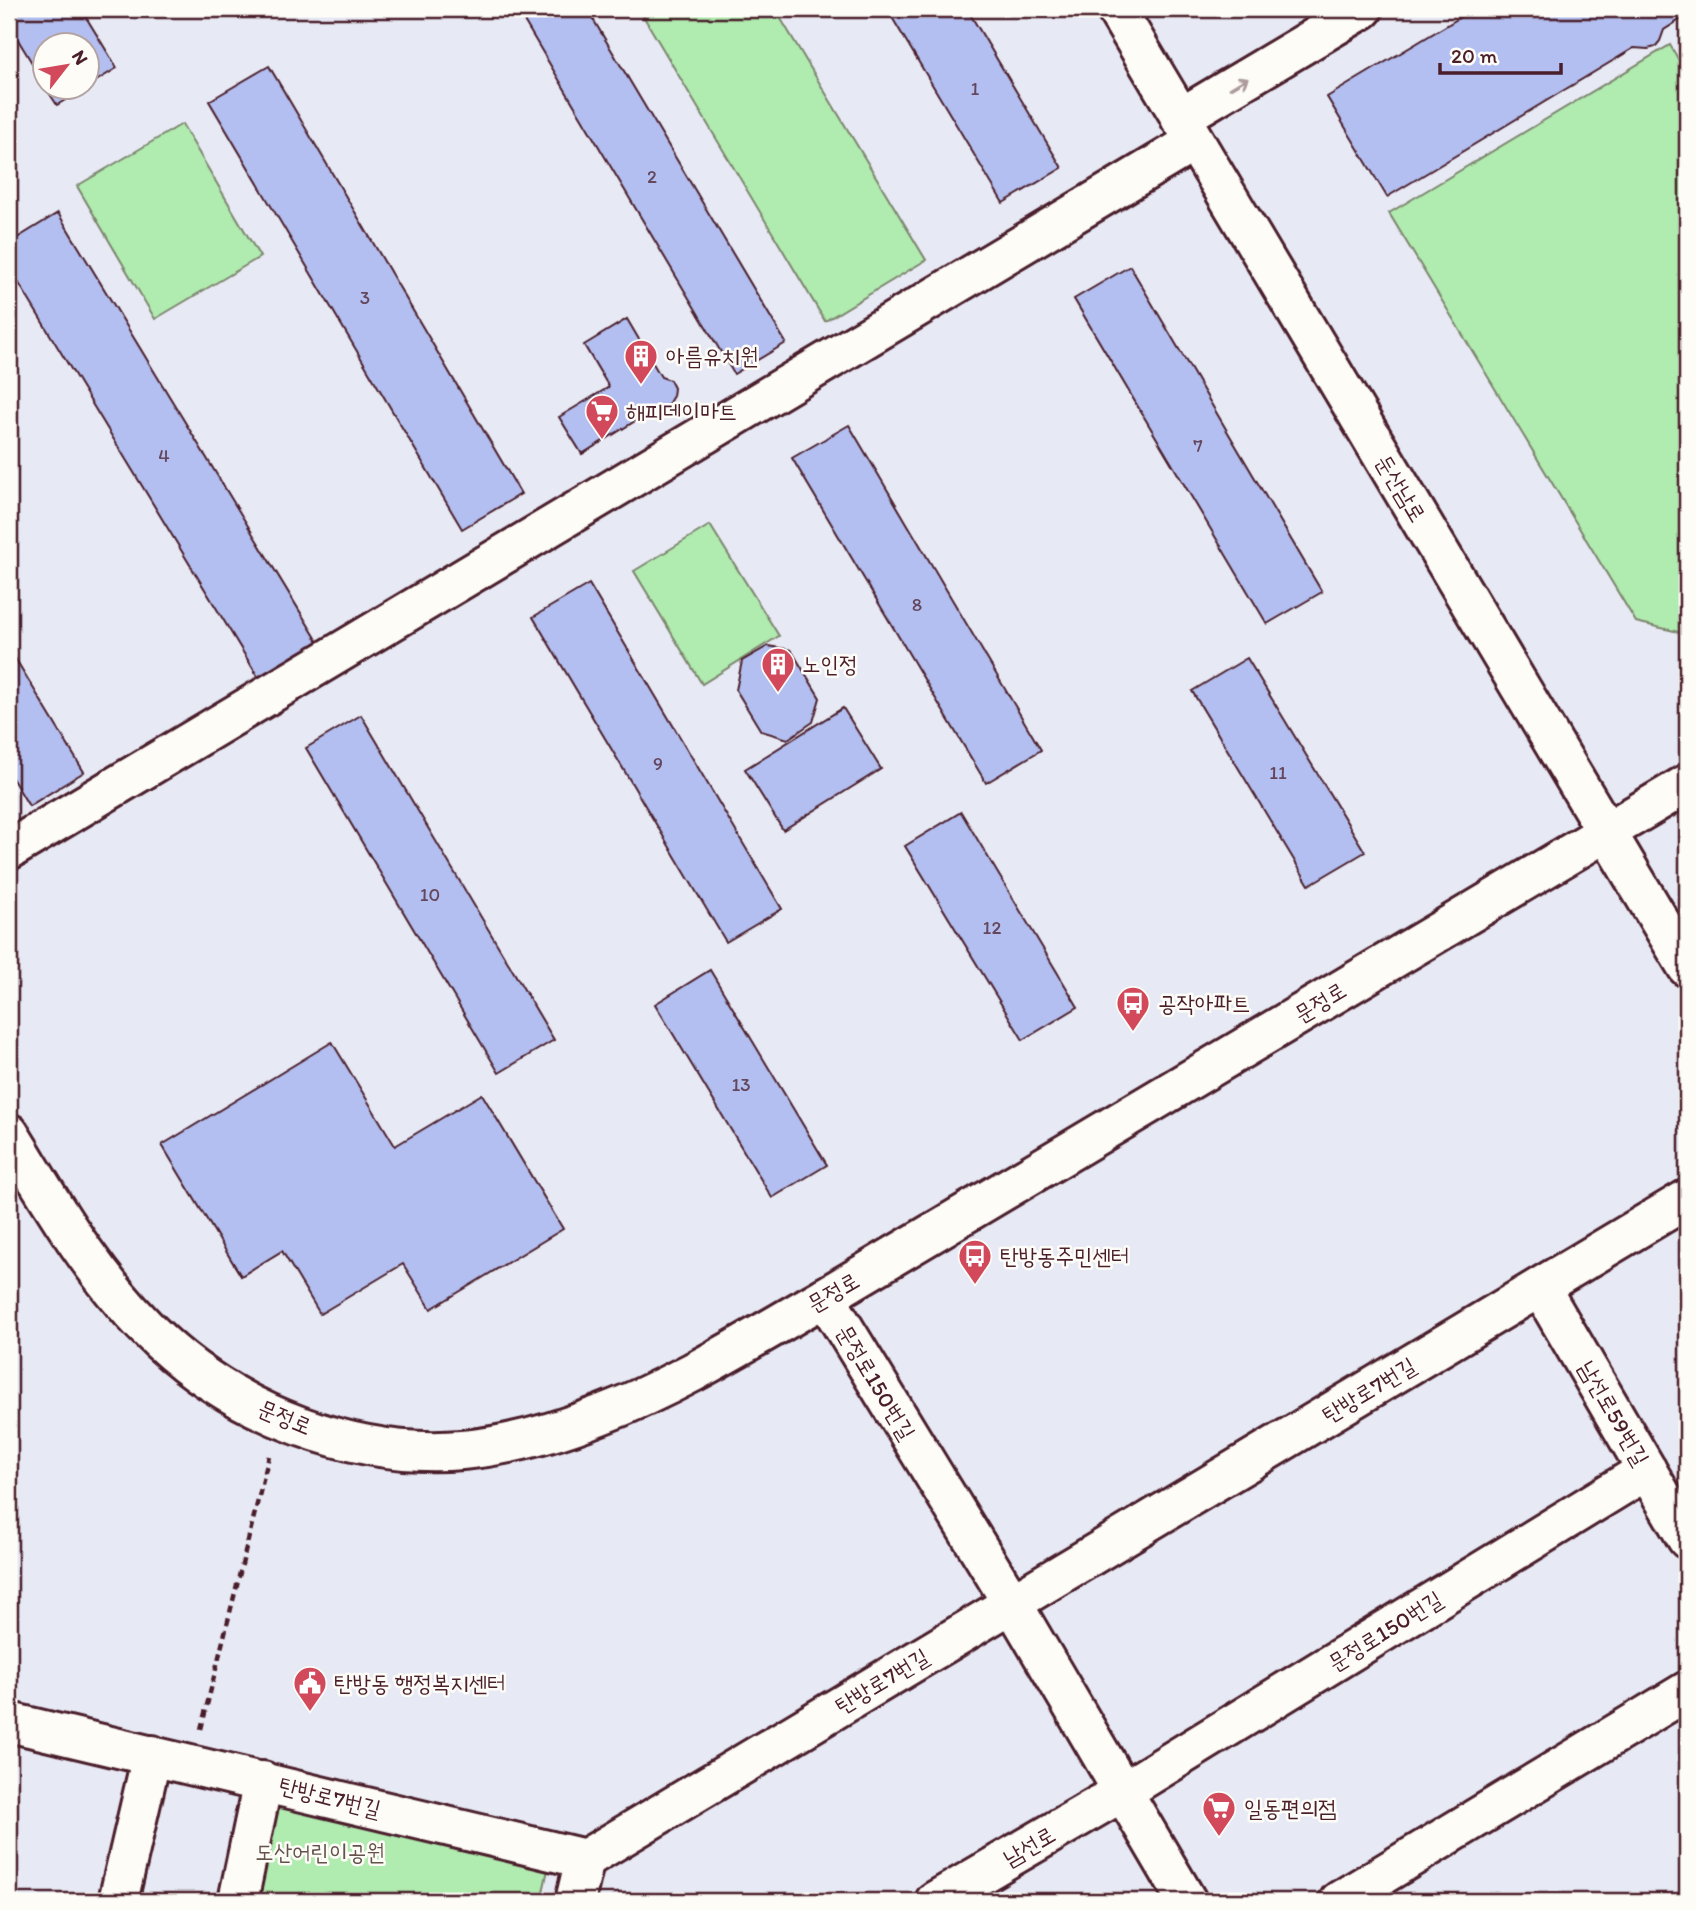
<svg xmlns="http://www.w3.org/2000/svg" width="1696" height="1910" font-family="Itim,'Poor Story',sans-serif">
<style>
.green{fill:#b0ebb0;stroke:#7d856e;stroke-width:2}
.building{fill:#b3bff0;stroke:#4a1f2b;stroke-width:2}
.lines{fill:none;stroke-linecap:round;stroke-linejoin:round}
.minor-casing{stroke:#4a1f2b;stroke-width:44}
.major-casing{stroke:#4a1f2b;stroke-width:44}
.path{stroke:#4a1f2b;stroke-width:4.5;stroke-dasharray:7 5;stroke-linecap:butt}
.minor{stroke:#fdfcf7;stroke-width:38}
.major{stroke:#fdfcf7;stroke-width:38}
.oneway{stroke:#ac999b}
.labels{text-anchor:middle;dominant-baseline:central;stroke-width:5;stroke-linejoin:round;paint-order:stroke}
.number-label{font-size:19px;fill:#64475c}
.poi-label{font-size:23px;fill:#4a1f2b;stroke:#fdfcf7;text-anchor:start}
.street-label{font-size:23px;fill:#4a1f2b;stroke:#fdfcf7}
.park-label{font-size:23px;fill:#64524c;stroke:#fdfcf7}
</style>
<rect width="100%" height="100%" fill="#e7eaf5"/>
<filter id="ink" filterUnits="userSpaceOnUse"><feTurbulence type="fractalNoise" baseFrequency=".0143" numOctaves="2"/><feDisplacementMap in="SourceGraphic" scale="14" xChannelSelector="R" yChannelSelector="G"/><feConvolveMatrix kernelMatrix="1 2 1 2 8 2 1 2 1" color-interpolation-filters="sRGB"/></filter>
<g filter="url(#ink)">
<path class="green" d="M639 9H775L926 260 825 321Z
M1670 45 1687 74V634L1636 622 1389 213Z
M182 124 260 257 155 319 77 186Z
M710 525 779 636 702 684 634 571Z
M279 1790 551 1856 541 1901H253Z"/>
<path class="building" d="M9 9H81L117 68 88 86V46H46V86L9 25Z
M517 9H587L786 343 734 374Z
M887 9H967L1062 168 1003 203Z
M1474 9H1687V26L1683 18 1664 30 1660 41 1655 47 1648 49 1634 48 1387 197 1327 97Z
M269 66 521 494 462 529 209 101Z
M46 88H85L57 105Z
M58 213 319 643 260 680 9 267V243Z
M1130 266 1322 592 1267 624 1074 299Z
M627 319 661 377 670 380 674 388 673 396 665 409 653 410 582 454 559 417 609 387 584 345Z
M849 425 1041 750 986 783 792 458Z
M589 584 782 909 726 942 533 617Z
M768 646 791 650 820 698 813 722 788 739 761 731 736 690 742 661Z
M9 648 84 772 29 806 9 773Z
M1247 658 1365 852 1309 885 1192 691Z
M843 708 881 769 783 830 745 769Z
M361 715 554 1040 499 1073 306 748Z
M961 812 1078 1007 1023 1040 905 846Z
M710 970 827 1165 772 1198 655 1004Z
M332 1042 395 1146 482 1094 563 1229 431 1309 403 1264 320 1314 282 1251 241 1276 162 1145Z"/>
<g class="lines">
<defs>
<path id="minor" d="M1180 118 1363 9
M9 850 1194 142
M1540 1287 1687 1539
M825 1297 1012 1603 1187 1901
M9 1722 585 1859 1687 1199
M118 1901 152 1755
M238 1901 263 1781
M575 1901 585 1859
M935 1901 1122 1792 1647 1470
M1339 1901 1687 1691"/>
<path id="major" d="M1116 9 1687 967
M9 1133C53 1206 97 1283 161 1342 239 1414 355 1459 462 1450 508 1446 557 1432 600 1415 679 1385 751 1339 825 1297L1687 784"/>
</defs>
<use href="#minor" class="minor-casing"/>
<use href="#major" class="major-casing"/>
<path class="path" d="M201 1729 269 1456"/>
<use href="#minor" class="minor"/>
<use href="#major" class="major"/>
</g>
<defs><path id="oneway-shaft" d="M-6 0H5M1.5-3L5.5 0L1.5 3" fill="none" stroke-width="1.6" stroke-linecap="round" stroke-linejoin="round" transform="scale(1.75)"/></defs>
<use class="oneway" href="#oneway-shaft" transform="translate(1239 83) rotate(-31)"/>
</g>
<defs>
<symbol id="building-pin" viewBox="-11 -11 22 30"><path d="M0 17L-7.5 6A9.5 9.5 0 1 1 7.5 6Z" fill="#d1495b" stroke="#fdfcf7"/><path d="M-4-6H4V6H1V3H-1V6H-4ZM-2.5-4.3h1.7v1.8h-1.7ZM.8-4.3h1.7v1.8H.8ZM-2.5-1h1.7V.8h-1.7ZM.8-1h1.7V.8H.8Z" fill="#fff"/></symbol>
<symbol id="supermarket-pin" viewBox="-11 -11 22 30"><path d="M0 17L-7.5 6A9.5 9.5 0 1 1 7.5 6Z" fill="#d1495b" stroke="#fdfcf7"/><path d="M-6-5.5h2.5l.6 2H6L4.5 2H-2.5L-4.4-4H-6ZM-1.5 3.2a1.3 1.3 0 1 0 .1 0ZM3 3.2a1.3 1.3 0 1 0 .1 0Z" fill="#fff"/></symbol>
<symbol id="bus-pin" viewBox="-11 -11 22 30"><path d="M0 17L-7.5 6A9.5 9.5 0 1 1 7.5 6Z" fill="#d1495b" stroke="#fdfcf7"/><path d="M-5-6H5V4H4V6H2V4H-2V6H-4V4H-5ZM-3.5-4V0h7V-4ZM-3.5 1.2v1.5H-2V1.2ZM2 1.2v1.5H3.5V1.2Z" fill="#fff"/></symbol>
<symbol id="civic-pin" viewBox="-11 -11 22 30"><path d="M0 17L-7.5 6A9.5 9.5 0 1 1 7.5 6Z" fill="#d1495b" stroke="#fdfcf7"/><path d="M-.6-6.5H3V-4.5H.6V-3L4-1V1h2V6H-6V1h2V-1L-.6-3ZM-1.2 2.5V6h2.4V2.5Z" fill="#fff"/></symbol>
</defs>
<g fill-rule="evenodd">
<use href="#building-pin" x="622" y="337" width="38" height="52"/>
<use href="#supermarket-pin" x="583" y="392" width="38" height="52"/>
<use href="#building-pin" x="759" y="645" width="38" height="52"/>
<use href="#bus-pin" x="1114" y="984" width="38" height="52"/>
<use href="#bus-pin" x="956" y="1237" width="38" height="52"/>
<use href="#civic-pin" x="291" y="1664" width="38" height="52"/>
<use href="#supermarket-pin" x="1200" y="1789" width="38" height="52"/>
</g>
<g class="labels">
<g class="number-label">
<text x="975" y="88">1</text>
<text x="652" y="176">2</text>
<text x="365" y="297">3</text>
<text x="1198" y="445">7</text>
<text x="164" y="455">4</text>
<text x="917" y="604">8</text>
<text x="658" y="763">9</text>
<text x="1278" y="772">11</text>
<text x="430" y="894">10</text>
<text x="992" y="927">12</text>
<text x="741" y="1084">13</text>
</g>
<g class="poi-label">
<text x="666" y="356">아름유치원</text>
<text x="626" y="411">해피데이마트</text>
<text x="802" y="664">노인정</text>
<text x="1158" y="1003">공작아파트</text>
<text x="1000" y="1256">탄방동주민센터</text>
<text x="334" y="1683">탄방동 행정복지센터</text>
<text x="1244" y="1808">일동편의점</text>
</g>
<g class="street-label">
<text transform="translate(1401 488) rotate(59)">둔산남로</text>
<text transform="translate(1320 1002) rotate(-31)">문정로</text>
<text transform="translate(833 1292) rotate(-30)">문정로</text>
<text transform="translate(876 1382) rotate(59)">문정로150번길</text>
<text transform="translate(1369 1390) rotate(-31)">탄방로7번길</text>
<text transform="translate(1614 1413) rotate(60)">남선로59번길</text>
<text transform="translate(285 1417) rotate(22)">문정로</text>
<text transform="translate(1385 1631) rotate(-32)">문정로150번길</text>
<text transform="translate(882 1681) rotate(-31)">탄방로7번길</text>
<text transform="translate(330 1797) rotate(14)">탄방로7번길</text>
<text transform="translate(1029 1846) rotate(-30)">남선로</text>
</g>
<g class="park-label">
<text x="320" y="1852">도산어린이공원</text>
</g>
</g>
<rect width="1696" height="1910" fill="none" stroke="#fdfcf7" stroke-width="35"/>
<rect x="18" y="18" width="1661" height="1875" fill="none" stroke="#4a1f2b" stroke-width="2.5" filter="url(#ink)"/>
<g transform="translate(66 66) rotate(59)"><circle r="33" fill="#fdfcf7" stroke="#b5a4a5" stroke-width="2"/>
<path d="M0-5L12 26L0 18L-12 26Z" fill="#d1495b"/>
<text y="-10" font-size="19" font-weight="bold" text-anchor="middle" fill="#4a1f2b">N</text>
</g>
<path d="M1440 63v10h121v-10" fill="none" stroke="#4a1f2b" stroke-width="3.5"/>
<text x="1451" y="63" font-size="21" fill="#4a1f2b" stroke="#fdfcf7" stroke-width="5" paint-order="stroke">20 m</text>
</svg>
